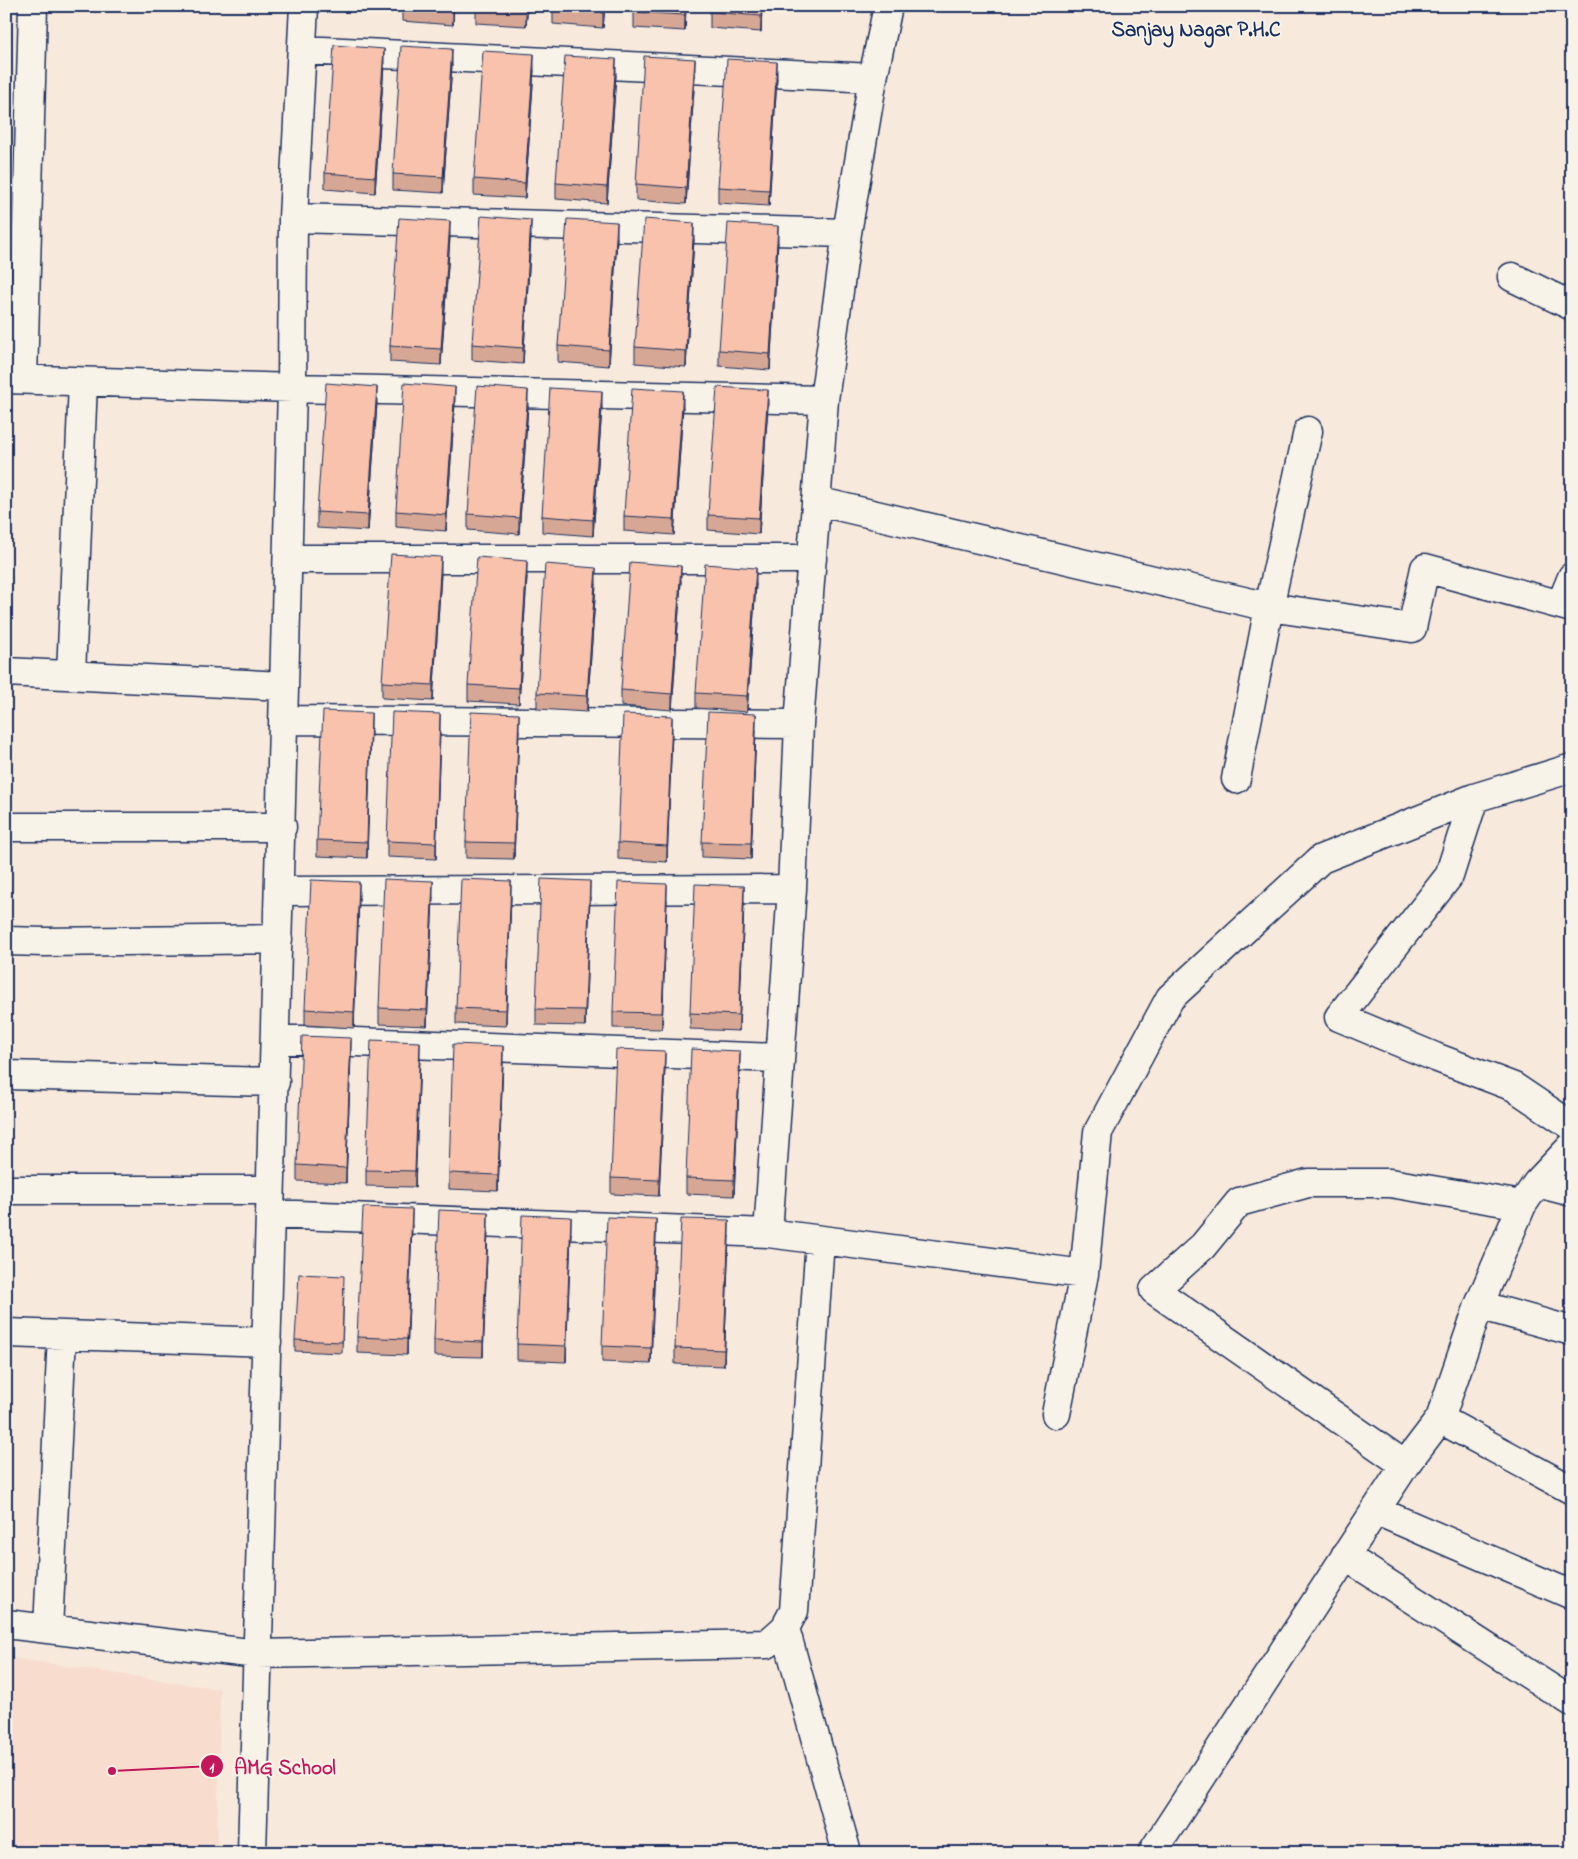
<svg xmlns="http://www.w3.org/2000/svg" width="1578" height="1859" font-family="'Indie Flower',sans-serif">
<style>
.built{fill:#f8ddce}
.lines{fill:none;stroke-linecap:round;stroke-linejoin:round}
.street-casing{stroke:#1b2f5e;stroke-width:31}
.street{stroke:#f7f3e8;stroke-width:28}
.wall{fill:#d6a794;stroke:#1b2f5e}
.shaded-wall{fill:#ae8878;stroke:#1b2f5e}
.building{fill:#f9c2ac;stroke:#1b2f5e}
.labels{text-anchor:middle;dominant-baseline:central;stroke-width:4;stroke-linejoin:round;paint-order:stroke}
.neighbourhood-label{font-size:21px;font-weight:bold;fill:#1b2f5e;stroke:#f7f3e8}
.leader{fill:none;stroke:#c2185b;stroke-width:2}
.callout-dot{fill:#c2185b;stroke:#f7f3e8;stroke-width:2}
.mark-label{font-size:15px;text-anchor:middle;font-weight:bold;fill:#fff}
.callout-label{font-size:21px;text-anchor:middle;font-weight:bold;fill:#c2185b;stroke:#f7f3e8;stroke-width:4;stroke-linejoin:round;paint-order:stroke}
</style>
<rect width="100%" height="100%" fill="#f7e9dc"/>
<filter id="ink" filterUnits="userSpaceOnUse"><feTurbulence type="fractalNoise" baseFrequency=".02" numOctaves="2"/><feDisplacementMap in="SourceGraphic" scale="10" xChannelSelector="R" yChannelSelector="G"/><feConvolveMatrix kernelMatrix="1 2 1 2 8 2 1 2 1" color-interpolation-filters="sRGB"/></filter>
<g filter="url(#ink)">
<path class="built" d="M6 1657 220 1689 217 1853H6Z"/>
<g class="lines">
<defs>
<path id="street" d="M303 50 873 78
M293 218 847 233
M1512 277 1572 306
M6 379 292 388 824 400
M23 379 33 6
M1308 431 1269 607 1412 628 1425 568 1572 608
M816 501 1269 607 1236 779
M288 559H812
M1561 604 1572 577
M6 672 284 686
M71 675 83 382
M283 720 799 724
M1474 798 1449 876 1339 1017 1435 1057 1514 1087 1572 1126
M6 827H282
M279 891 792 889
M6 941 45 942 278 939
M275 1039 779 1058
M6 1075 275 1082
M1537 1183 1572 1192
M6 1190H269
M270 1214 292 388 293 218 304 6
M768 1233 792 889 799 724 824 400 847 233 873 78 888 6
M1479 1305 1572 1331
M6 1333 267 1342
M1056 1414 1084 1274 1098 1132 1170 998 1321 859 1474 798 1572 768
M1440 1419 1572 1490
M1405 1465 1154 1290 1203 1246 1239 1202 1308 1183H1390L1522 1205
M1377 1511 1572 1595
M1345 1556 1572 1702
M6 1624 257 1654 767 1644 785 1628 794 1611 820 1240
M785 1628 847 1853
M48 1629 62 1335
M252 1853 270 1214 768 1233 1084 1274
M1152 1853 1405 1465 1440 1419 1479 1305 1522 1205 1537 1183 1572 1146"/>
</defs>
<use href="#street" class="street-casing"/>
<use href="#street" class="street"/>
</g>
<path class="wall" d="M402 6H454L453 25 402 21Z
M476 6H528L526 26 476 23Z
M553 6H605L603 28 553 24Z
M634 6H686L685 31 634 28Z
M710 6H762L761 32 710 28Z
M384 65 375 193 325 189V173Z
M452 65 443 193 393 190V174Z
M534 70 525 198 474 195V179Z
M616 75 607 203 556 199V183Z
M695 75 686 204 636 200V184Z
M777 78 769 206 718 203V187Z
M531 236 523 364 472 360V344Z
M450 237 441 365 390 362V346Z
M617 238 609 366 558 362V346Z
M694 239 686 367 635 363V347Z
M778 242 770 370 719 366V350Z
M377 403 368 531 317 528V512Z
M455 403 446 531 396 527V511Z
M528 406 519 534 468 530V514Z
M768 406 759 534 708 530V515Z
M602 407 593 536 542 532V516Z
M683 407 674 535 624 531V516Z
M441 573 433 701 382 698V682Z
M527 577 519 704 468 701V685Z
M681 581 672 710 621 706V690Z
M596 584 587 712 537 709V693Z
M756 584 747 712 696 708V693Z
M371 729 367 858 317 856V840Z
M440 730 436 859 387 857V841Z
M519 730 514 859 466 858V842Z
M756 730 751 859 702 857V842Z
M672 732 667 862 618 859V843Z
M433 897 427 1026 379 1024V1008Z
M511 897 506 1026 456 1024V1008Z
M590 897 585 1026 536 1025V1009Z
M359 898 354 1028 305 1025V1009Z
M667 900 662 1029 613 1028V1012Z
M744 902 739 1031 690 1029V1013Z
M351 1054 346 1183 297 1181V1165Z
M420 1058 415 1187 366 1186V1170Z
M503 1062 498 1191 449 1189V1173Z
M665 1067 659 1196 611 1194V1178Z
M740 1067 734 1196 686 1194V1178Z
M412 1225 407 1355 357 1353V1337Z
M488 1228 483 1357 434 1356V1340Z
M571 1233 566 1362 517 1360V1344Z
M656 1235 651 1364 602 1362V1346Z
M729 1236 724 1366 675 1364V1348Z
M344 1287 342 1353 295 1351V1340Z"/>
<path class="shaded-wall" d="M453 6H454L453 25Z
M527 6H528L526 26V10Z
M604 6H605L603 28V12Z
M685 6H686L685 31Z
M761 6H762L761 32Z
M384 49V65L375 193V177Z
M452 49V65L443 193V177Z
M534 54V70L525 198V183Z
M616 59V75L607 203V187Z
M695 59V75L686 204V188Z
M777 62V78L769 206V190Z
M531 220V236L523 364V348Z
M450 221V237L441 365V349Z
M617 222V238L609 366V350Z
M694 223V239L686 367V351Z
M778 226V242L770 370V354Z
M377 387V403L368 531V515Z
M455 387V403L446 531V515Z
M528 390V406L519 534V518Z
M768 390V406L759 534V518Z
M602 391V407L593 536V520Z
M683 391V407L674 535V519Z
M441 557V573L433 701V685Z
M527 561V577L519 704V688Z
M681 566V581L672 710V694Z
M596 568V584L587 712V696Z
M756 568V584L747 712V696Z
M371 713V729L367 858V842Z
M440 714V730L436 859V843Z
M519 714V730L514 859V843Z
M756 714V730L751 859V843Z
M672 716V732L667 862V846Z
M433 881V897L427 1026V1010Z
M511 881V897L506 1026V1010Z
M590 881V897L585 1026V1010Z
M359 882V898L354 1028V1012Z
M667 884V900L662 1029V1013Z
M744 886V902L739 1031V1015Z
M351 1038V1054L346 1183V1168Z
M420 1042V1058L415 1187V1171Z
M503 1046V1062L498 1191V1175Z
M665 1051V1067L659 1196V1180Z
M740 1051V1067L734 1196V1180Z
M412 1209V1225L407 1355V1339Z
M488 1212V1228L483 1357V1342Z
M571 1217V1233L566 1362V1346Z
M656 1219V1235L651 1364V1348Z
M729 1220V1236L724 1366V1350Z"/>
<path class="building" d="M415 6H453V9Z
M476 6H527L526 10 476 7Z
M553 6H604L603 12 553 8Z
M634 6H685V15L634 12Z
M710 6H761V16L710 12Z
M334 45 384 49 375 177 325 173Z
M401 46 452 49 443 177 393 174Z
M483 51 534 54 525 183 474 179Z
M565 56 616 59 607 187 556 183Z
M644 56 695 59 686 188 636 184Z
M727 59 777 62 769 190 718 187Z
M481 216 531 220 523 348 472 344Z
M399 218 450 221 441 349 390 346Z
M567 219 617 222 609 350 558 346Z
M644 219 694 223 686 351 635 347Z
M728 223 778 226 770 354 719 350Z
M326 383 377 387 368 515 317 512Z
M404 383 455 387 446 515 396 511Z
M477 386 528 390 519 518 468 514Z
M717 387 768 390 759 518 708 515Z
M550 388 602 391 593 520 542 516Z
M632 388 683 391 674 519 624 516Z
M391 554 441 557 433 685 382 682Z
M477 557 527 561 519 688 468 685Z
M630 562 681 566 672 694 621 690Z
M545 564 596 568 587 696 537 693Z
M705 564 756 568 747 696 696 693Z
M323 711 371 713 367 842 317 840Z
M392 712 440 714 436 843 387 841Z
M471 712 519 714 514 843 466 842Z
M708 712 756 714 751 843 702 842Z
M623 714 672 716 667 846 618 843Z
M384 879 433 881 427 1010 379 1008Z
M461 879 511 881 506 1010 456 1008Z
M541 879 590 881 585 1010 536 1009Z
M311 880 359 882 354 1012 305 1009Z
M618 882 667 884 662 1013 613 1012Z
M695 884 744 886 739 1015 690 1013Z
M302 1036 351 1038 346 1168 297 1165Z
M371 1040 420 1042 415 1171 366 1170Z
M453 1044 503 1046 498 1175 449 1173Z
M616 1049 665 1051 659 1180 611 1178Z
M691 1049 740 1051 734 1180 686 1178Z
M363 1207 412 1209 407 1339 357 1337Z
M439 1210 488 1212 483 1342 434 1340Z
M522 1215 571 1217 566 1346 517 1344Z
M607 1217 656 1219 651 1348 602 1346Z
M681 1219 729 1220 724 1350 675 1348Z
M299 1274 344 1276 342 1342 295 1340Z"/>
</g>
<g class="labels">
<g class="neighbourhood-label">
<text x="1196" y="31">Sanjay Nagar P.H.C</text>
</g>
</g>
<path class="leader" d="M112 1771L212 1766"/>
<g class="callout-dot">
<circle cx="112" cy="1771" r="5"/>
<circle cx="212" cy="1766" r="12"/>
</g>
<g class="mark-label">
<text x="212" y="1772">1</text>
</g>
<g class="callout-label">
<text x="285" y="1774">AMG School</text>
</g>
<rect width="1578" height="1859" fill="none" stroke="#f7f3e8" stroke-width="25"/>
<rect x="12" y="12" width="1553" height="1834" fill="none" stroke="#1b2f5e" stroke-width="2" filter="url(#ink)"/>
</svg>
